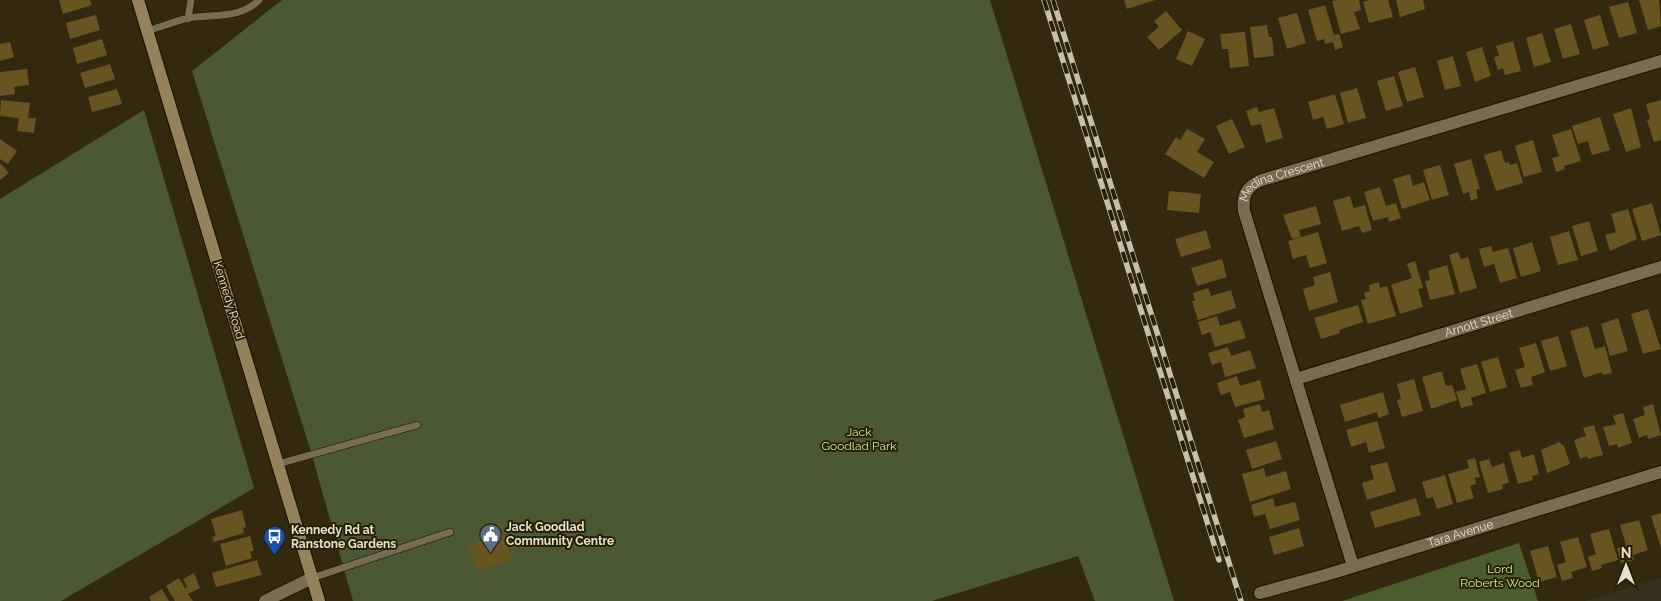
<svg xmlns="http://www.w3.org/2000/svg" width="1661" height="601" font-family="Raleway,sans-serif">
<style>
.education{fill:#37311f}
.green{fill:#4a5834}
.forest{fill:#4b5d2f}
.building{fill:#665421}
.lines{fill:none;stroke-linecap:round;stroke-linejoin:round}
.service-casing{stroke:#1a1100;stroke-width:8}
.minor-casing{stroke:#1a1100;stroke-width:14}
.secondary-casing{stroke:#1a1100;stroke-width:14}
.service{stroke:#786d52;stroke-width:7}
.minor{stroke:#786d52;stroke-width:12}
.secondary{stroke:#92835a;stroke-width:12}
.rail-casing{stroke:#c6bfae;stroke-width:5.5}
.rail{stroke:#281f05;stroke-width:4;stroke-dasharray:11;stroke-linecap:butt}
.labels{text-anchor:middle;dominant-baseline:central;stroke-width:4;stroke-linejoin:round;paint-order:stroke}
.street-label{font-size:12px;fill:#e6e0d1;stroke:#281f05}
.park-label{font-size:12px;fill:#ceeca1;stroke:#281f05}
.poi-label{font-size:12px;font-weight:bold;fill:#e6e0d1;stroke:#281f05;text-anchor:start}
</style>
<rect width="100%" height="100%" fill="#32290f"/>
<path class="education" d="M1661 578V601H1585Z"/>
<path class="green" d="M282 0H990L1174 601H1095L1078 556 932 601H353L311 452 192 71Z
M144 110 254 488 61 601H0V199Z"/>
<path class="forest" d="M1519 543 1538 601H1342Z"/>
<path class="building" d="M59 0H90L92 5 63 14Z
M1124 0H1155L1127 9Z
M1337 0H1359L1361 10 1354 12 1360 29 1341 34 1332 1Z
M1369 0H1388L1393 17 1369 23 1363 2Z
M1396 0H1423L1425 9 1400 17Z
M1639 0H1659L1661 26 1648 30Z
M1628 2 1637 33 1619 38 1609 7Z
M1325 5 1334 35 1339 34 1343 47 1335 50 1333 42 1325 44 1324 39 1317 41 1308 10Z
M1166 11 1182 30 1159 50 1147 37 1159 27 1154 21Z
M1297 13 1306 43 1287 49 1278 18Z
M96 15 100 30 70 39 66 23Z
M1600 15 1609 45 1593 50 1584 20Z
M1571 24 1580 54 1563 59 1554 29Z
M1267 25 1269 37H1272L1274 56 1254 58 1250 27Z
M1188 31 1205 39 1192 66 1176 59Z
M1245 32 1249 66 1230 68 1228 49H1222L1220 34Z
M1542 33 1551 62 1534 67 1526 38Z
M102 39 107 55 77 64 73 48Z
M1513 41 1521 71 1505 75 1503 68 1498 70 1494 57 1499 56 1496 46Z
M10 42 14 57 0 61V44Z
M1482 47 1491 76 1475 82 1466 52Z
M1453 56 1461 86 1445 90 1437 61Z
M110 64 115 79 85 88 80 73Z
M1415 67 1424 97 1407 102 1398 72Z
M27 69 29 85 14 87 15 94 0 96V72Z
M1394 76 1403 106 1386 111 1377 81Z
M1357 88 1366 118 1348 123 1340 93Z
M117 89 122 104 92 112 88 97Z
M1335 94 1344 124 1327 129 1323 117 1313 120 1308 102Z
M1 100 30 103 28 118H36L34 133 17 131 19 118 0 116Z
M1661 100V140L1654 142 1647 120 1650 119 1646 104Z
M1257 107 1259 112 1274 108 1283 138 1266 143 1261 124 1251 126 1246 111Z
M1631 108 1641 147 1626 152 1613 114Z
M1600 117 1610 150 1592 155 1588 141 1578 144 1572 126Z
M1232 119 1245 147 1229 154 1216 126Z
M1187 129 1205 139 1197 152 1214 162 1204 178 1165 154 1176 137 1180 140Z
M1571 129 1581 161 1564 166 1565 169 1556 172 1552 158 1559 156 1552 135Z
M0 139 17 151 8 164 0 159Z
M1533 140 1542 172 1524 177 1515 146Z
M1501 150 1505 163 1509 162 1510 165 1517 163 1523 183 1496 191 1484 155Z
M1471 159 1480 189 1476 190 1478 198 1471 201 1469 192 1463 194 1454 164Z
M0 163 9 173 0 180Z
M1440 165 1449 195 1432 200 1423 170Z
M1410 174 1413 186 1424 182 1430 200 1402 209 1393 179Z
M1380 187 1386 206 1396 203 1401 218 1389 222 1388 217 1373 221 1364 192Z
M1169 191 1201 194 1199 213 1167 210Z
M1350 196 1355 213 1354 208 1365 205 1372 230 1362 233 1359 226 1342 231 1333 201Z
M1652 203 1661 235 1642 241 1632 209Z
M1316 206 1321 224 1299 230 1301 237 1292 239 1283 215Z
M1628 209 1637 239 1610 251 1605 235 1616 232 1611 214Z
M1589 221 1598 251 1581 256 1572 226Z
M1206 230 1211 248 1181 257 1175 239Z
M1569 231 1578 260 1558 265 1550 237Z
M1318 232 1327 263 1310 268 1306 255 1293 259 1288 241Z
M1532 242 1541 271 1521 277 1513 248Z
M1491 246 1493 252 1508 248 1517 278 1500 283 1494 264 1484 267 1479 249Z
M1458 252 1461 259 1468 257 1477 288 1460 293 1449 255Z
M1222 259 1227 277 1197 286 1191 268Z
M1415 261 1423 288 1418 289 1423 307 1400 314 1391 285 1412 278 1407 264Z
M1447 265 1455 294 1430 300 1425 281 1430 280 1428 271Z
M1330 272 1338 302 1309 311 1303 289 1315 285 1313 277Z
M1379 282 1380 288 1387 286 1396 316 1368 324 1361 300 1366 299 1364 293 1370 291 1369 285Z
M1208 288 1211 296 1231 290 1236 308 1198 320 1192 301H1195L1193 293Z
M1358 305 1363 322 1339 330 1340 333 1321 339 1314 318Z
M1648 309 1661 349 1643 354 1631 314Z
M1217 316 1220 326 1240 320 1246 338 1215 347 1210 332 1202 335 1198 322Z
M1618 318 1628 351 1610 356 1601 324Z
M1588 326 1595 349 1605 346 1612 373 1603 375 1602 372 1584 378 1570 331Z
M1558 336 1567 366 1550 371 1541 341Z
M1536 343 1545 372 1531 377 1533 385 1521 388 1515 370 1525 367 1519 348Z
M1228 347 1231 356 1250 350 1256 368 1225 377 1221 362 1212 365 1208 353Z
M1498 357 1507 387 1490 392 1481 362Z
M1477 364 1486 393 1471 398 1473 405 1461 408 1456 392 1466 389 1460 369Z
M1438 372H1442L1446 386 1452 385 1457 400 1431 409 1422 377Z
M1237 376 1240 386 1260 380 1265 399 1235 407 1230 392 1221 395 1217 383Z
M1414 379 1423 411 1402 417 1397 400 1401 399 1397 384Z
M1383 392 1389 414 1379 418 1377 412 1345 422 1340 405Z
M1260 404 1262 412 1269 410 1274 429 1244 438 1238 420 1245 417 1243 409Z
M1653 404 1661 435 1648 439 1647 435 1639 438 1633 419 1645 415 1643 407Z
M1623 413 1632 443 1618 448 1617 444 1609 446 1603 427 1616 424 1613 416Z
M1377 421 1385 448 1369 453 1366 442 1351 447 1346 430Z
M1594 425 1603 455 1588 459 1587 456 1580 459 1574 440 1586 436 1583 428Z
M1276 441 1282 459 1252 469 1246 450Z
M1559 442 1564 446 1570 464 1547 473 1541 450Z
M1520 450 1522 458 1534 454 1539 474 1532 476 1533 480 1518 484 1509 453Z
M1475 458 1480 477 1475 478 1476 484 1470 486 1474 498 1457 503 1448 474 1469 468 1467 460Z
M1489 459 1492 467 1504 463 1509 482 1502 485 1503 489 1488 493 1479 462Z
M1387 462 1396 491 1367 500 1362 483 1374 479 1370 466Z
M1264 468 1266 477 1286 471 1291 489 1250 502 1242 474Z
M1445 475 1453 504 1437 509 1433 497 1427 499 1422 482Z
M1273 498 1275 507 1295 502 1300 520 1270 529 1265 514 1254 517 1251 505Z
M1416 498 1421 515 1375 528 1370 512Z
M242 510 246 527 243 528 244 533 214 542 212 537 216 536 211 519Z
M1661 513V548L1651 516Z
M1639 520 1648 550 1633 555 1634 560 1621 563 1617 548 1626 545 1620 525Z
M502 526 513 560 478 571 467 545 486 539 483 532Z
M1299 528 1304 546 1274 555 1269 537Z
M1609 529 1618 560 1601 565 1602 568 1592 571 1588 557 1596 554 1590 534Z
M250 536 254 550 250 552 252 558 226 566 220 544Z
M1578 537 1587 567 1571 572 1573 578 1562 581 1557 565 1566 562 1560 542Z
M1548 546 1557 577 1539 582 1530 551Z
M257 560 262 575 216 587 212 573Z
M194 573 200 588 188 594 193 601H175L166 586 179 578 185 588 187 587 183 579Z
M162 589 169 601H151L149 597Z"/>
<g class="lines">
<defs>
<path id="service" d="M188 19 191 0
M147 31C161 27 175 21 189 18 214 14 240 19 259 0
M278 464 417 425
M312 578 450 532"/>
<g id="minor">
<path id="s1" d="M1296 379 1661 267"/>
<path id="s2" d="M1353 566 1244 211C1242 195 1247 186 1262 180L1661 61"/>
<path id="s3" d="M1260 593 1329 574 1661 472"/>
<path d="M265 601 312 578"/>
</g>
<path id="secondary" d="M138 0 319 601"/>
</defs>
<use href="#service" class="service-casing"/>
<use href="#minor" class="minor-casing"/>
<use href="#secondary" class="secondary-casing"/>
<use href="#service" class="service"/>
<use href="#minor" class="minor"/>
<use href="#secondary" class="secondary"/>
<defs>
<path id="rail" d="M1044 0 1219 560
M1053 0 1241 601"/>
</defs>
<use href="#rail" class="rail-casing"/>
<use href="#rail" class="rail"/>
</g>
<defs>
<symbol id="civic-pin" viewBox="-11 -11 22 30"><path d="M0 17L-7.5 6A9.5 9.5 0 1 1 7.5 6Z" fill="#5c6f8a" stroke="#281f05"/><path d="M-.6-6.5H3V-4.5H.6V-3L4-1V1h2V6H-6V1h2V-1L-.6-3ZM-1.2 2.5V6h2.4V2.5Z" fill="#fff"/></symbol>
<symbol id="bus-pin" viewBox="-11 -11 22 30"><path d="M0 17L-7.5 6A9.5 9.5 0 1 1 7.5 6Z" fill="#1a4fb4" stroke="#281f05"/><path d="M-5-6H5V4H4V6H2V4H-2V6H-4V4H-5ZM-3.5-4V0h7V-4ZM-3.5 1.2v1.5H-2V1.2ZM2 1.2v1.5H3.5V1.2Z" fill="#fff"/></symbol>
</defs>
<g fill-rule="evenodd">
<use href="#civic-pin" x="478" y="522" width="25" height="34"/>
<use href="#bus-pin" x="262" y="524" width="25" height="34"/>
</g>
<g class="labels">
<g class="street-label">
<text stroke="none"><textPath href="#s2" startOffset="428">Medina Crescent</textPath></text>
<text transform="translate(229 300) rotate(73)">Kennedy Road</text>
<text stroke="none"><textPath href="#s1" startOffset="191">Arnott Street</textPath></text>
<text stroke="none"><textPath href="#s3" startOffset="209">Tara Avenue</textPath></text>
</g>
<g class="park-label">
<text x="859" y="432">Jack<tspan x="859" dy="14">Goodlad Park</tspan></text>
<text x="1500" y="569">Lord<tspan x="1500" dy="14">Roberts Wood</tspan></text>
</g>
<g class="poi-label">
<text x="506" y="527">Jack Goodlad<tspan x="506" dy="14">Community Centre</tspan></text>
<text x="291" y="530">Kennedy Rd at<tspan x="291" dy="14">Ranstone Gardens</tspan></text>
</g>
</g>
<g transform="translate(1626 566)" stroke="#281f05" stroke-width="4" paint-order="stroke">
<path d="M0-4L9 19L0 12L-9 19Z" fill="#e6e0d1"/>
<text y="-8" font-size="14" font-weight="bold" text-anchor="middle" fill="#e6e0d1">N</text>
</g>
</svg>
